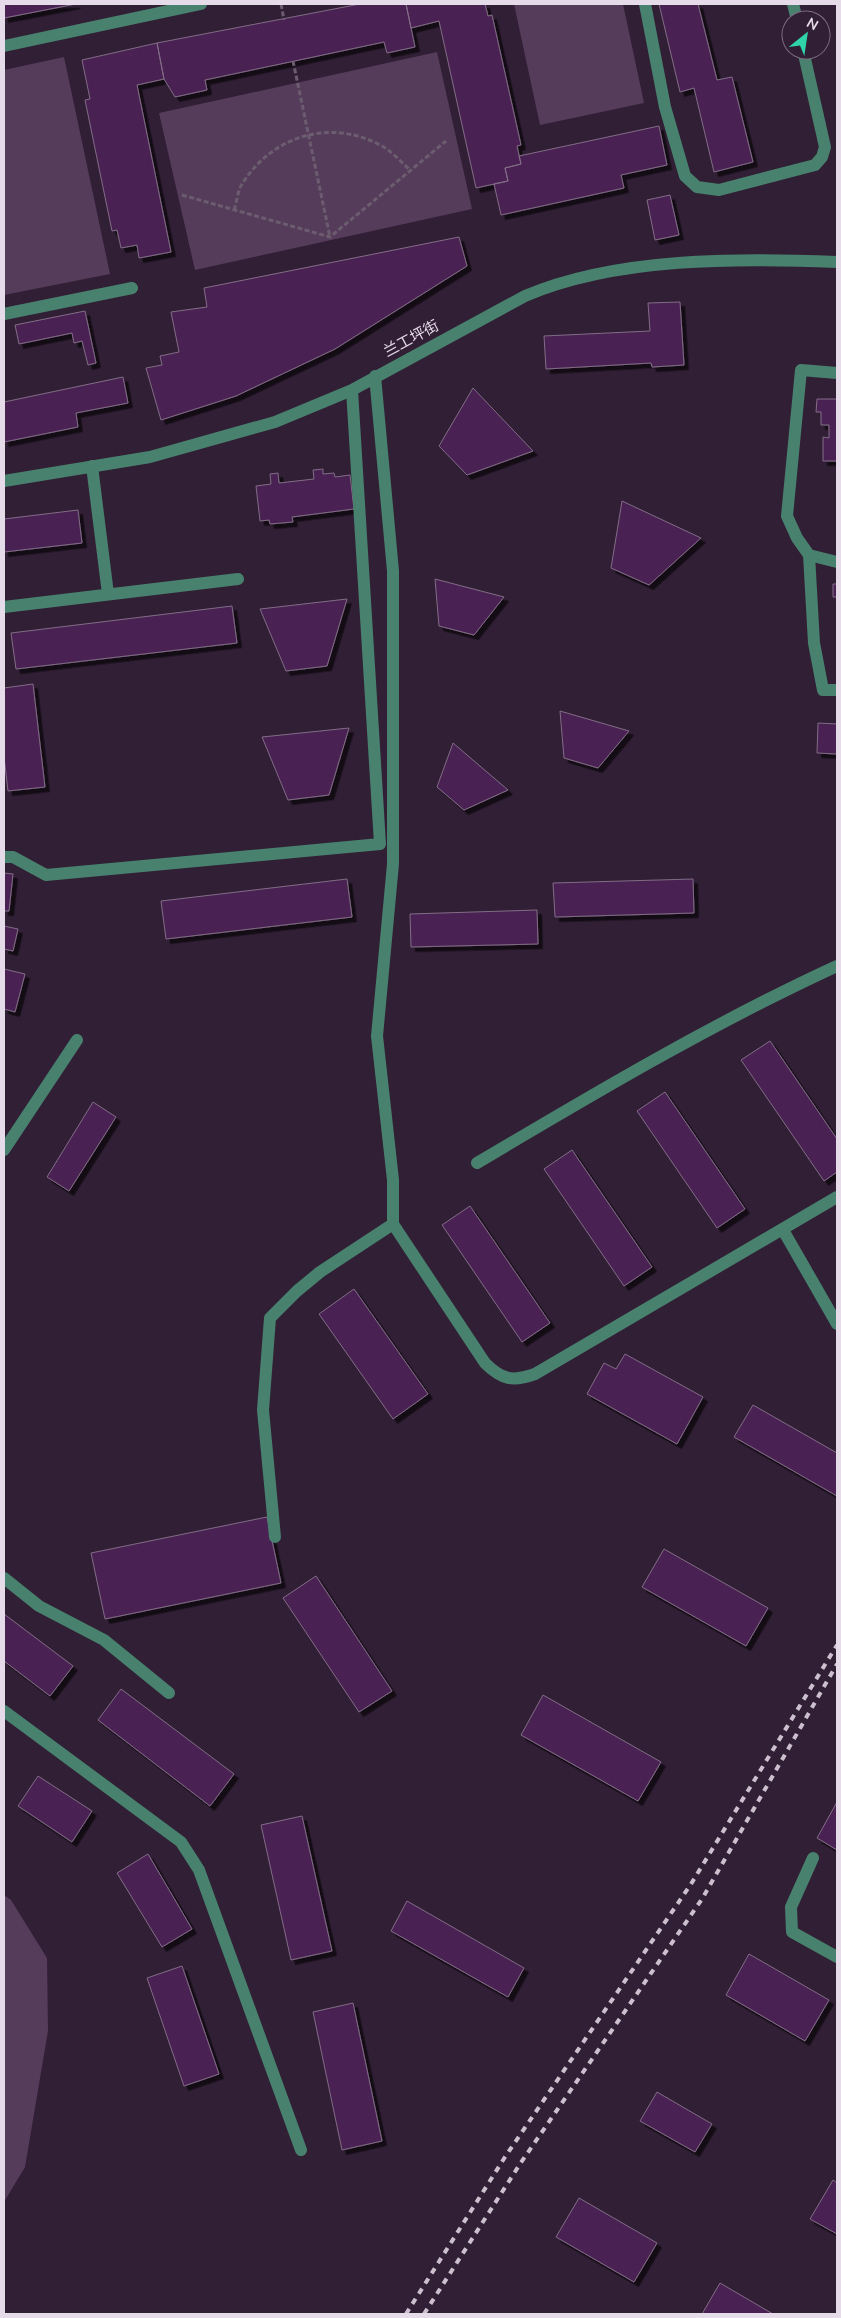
<svg xmlns="http://www.w3.org/2000/svg" width="841" height="2318" font-family="Mulish,'Noto Sans SC',sans-serif">
<style>
.green{fill:#563c5b}
.building{fill:#4a2452;stroke:#816c86;filter:url(#shadow)}
.lines{fill:none;stroke-linecap:round;stroke-linejoin:round}
.path{stroke:#6c5c6f;stroke-width:3;stroke-dasharray:5 2.5;stroke-linecap:butt}
.minor{stroke:#48816e;stroke-width:12}
.rail{stroke:#ccc0cf;stroke-width:4;stroke-dasharray:6 6;stroke-linecap:butt}
.labels{text-anchor:middle;dominant-baseline:central;stroke-width:5;stroke-linejoin:round;paint-order:stroke}
.street-label{font-size:15px;fill:#e6dbe9;stroke:#311f35}
</style>
<defs>
<filter id="shadow"><feDropShadow dx="4.5" dy="4.5" stdDeviation="0" flood-color="#0009"/></filter>
</defs>
<rect width="100%" height="100%" fill="#311f35"/>
<path class="green" d="M514 4H623L644 103 540 125Z
M437 52 472 209 195 270 159 113Z
M64 57 110 274 4 295V70Z
M4 1895 11 1900 47 1958 48 2031 25 2167 4 2202Z"/>
<path class="building" d="M4 4H76L4 18Z
M360 4H406L415 47 387 53 384 42 205 80 207 90 175 97 164 79 157 43Z
M406 4H485L488 16 492 15 521 145 517 146 521 164 505 168 508 181 476 188 439 21 411 28Z
M659 4H698L717 80 732 77 753 162 714 172 694 88 680 92Z
M157 43 164 79 137 85 171 252 139 258 137 245 121 248 117 230 112 231 85 100 90 99 82 60Z
M659 126 667 165 621 175 624 188 501 215 494 184 508 181 505 168 521 164 519 156Z
M670 195 679 235 655 240 647 200Z
M459 237 467 266 335 349 236 396 161 420 146 368 162 365 160 356 179 352 171 312 207 307 204 288Z
M680 302 684 365 652 367 651 363 546 369 544 336 650 331 648 303Z
M85 311 96 363 88 365 82 341 74 343 72 333 19 344 15 325Z
M123 377 128 403 76 413 78 427 4 442V402Z
M473 388 533 451 467 475 439 446Z
M817 399H837V461H823V437L829 438V425H821V412H816Z
M323 469V474L334 473 335 477 350 475 354 509 292 517 293 522 270 524 269 520 260 521 256 486 271 484 270 474 278 473 279 483 314 479 313 470Z
M622 501 701 538 649 585 611 568Z
M78 510 82 543 4 552V519Z
M435 579 504 597 474 635 439 626Z
M833 584H837V597H833Z
M347 599 327 666 286 671 260 609Z
M232 606 237 643 16 669 11 633Z
M33 684 45 787 8 791 4 757V688Z
M560 711 629 731 598 768 564 758Z
M818 723 837 724V754L817 753Z
M349 728 329 795 288 800 262 737Z
M453 743 508 790 464 810 437 787Z
M4 873 13 874 9 911H4Z
M347 879 352 917 166 939 161 901Z
M693 879 694 913 555 917 553 883Z
M537 910 538 944 411 947 410 914Z
M4 926 18 929 13 951 4 949Z
M4 969 25 974 15 1012 4 1009Z
M770 1041 837 1139V1172L824 1181 741 1060Z
M665 1092 745 1209 717 1228 637 1111Z
M93 1102 116 1117 69 1191 47 1177Z
M572 1150 652 1267 624 1286 544 1169Z
M470 1206 550 1323 522 1342 442 1225Z
M354 1289 428 1394 393 1419 319 1314Z
M625 1354 703 1397 677 1444 587 1394 604 1363 616 1369Z
M753 1405 837 1453V1496L734 1437Z
M267 1517 281 1583 105 1619 91 1553Z
M664 1549 768 1608 746 1646 642 1587Z
M316 1576 392 1691 359 1712 283 1598Z
M4 1614 73 1666 50 1696 4 1661Z
M121 1689 234 1774 210 1806 98 1720Z
M543 1695 661 1762 638 1801 521 1735Z
M38 1776 92 1811 72 1842 18 1806Z
M837 1802V1850L817 1838Z
M302 1816 332 1951 291 1960 261 1825Z
M148 1854 192 1929 162 1947 117 1873Z
M407 1901 524 1968 508 1997 391 1931Z
M749 1954 829 2000 805 2041 726 1995Z
M182 1966 219 2074 184 2086 147 1978Z
M353 2003 382 2141 342 2150 313 2012Z
M657 2092 712 2124 695 2152 640 2121Z
M833 2180 837 2183V2234L810 2219Z
M579 2198 657 2243 634 2282 556 2237Z
M720 2283 773 2314H702Z"/>
<g class="lines">
<path class="path" d="M281 4 284 20
M293 61 330 237
M182 195 330 237 446 141
M234 210C237 201 238 188 244 181 274 136 329 119 378 144 390 149 401 162 411 171"/>
<path class="minor" d="M645 4 665 107 685 176 697 187 719 190 815 165 822 157 825 147 803 50
M793 4 797 20
M4 46 201 4
M4 314 132 288
M837 373 801 370 787 516 797 538 809 555 837 562
M92 466 108 594
M4 481 150 457 275 422 352 390 525 296C616 257 739 258 837 262
M809 555 814 643 823 690H837
M4 607 238 579
M4 857H13L46 875 380 844 352 390
M4 1150 77 1040
M477 1163C595 1093 713 1023 837 966
M393 1224 485 1363C502 1380 513 1382 535 1374L837 1197
M783 1230 837 1324
M275 1537 263 1410 270 1318 297 1291 320 1272 393 1224V1180L377 1036 393 864V571L375 376
M4 1578 39 1606 104 1640 169 1693
M4 1711 181 1842 199 1870 301 2150
M813 1858 791 1907 792 1932 837 1957"/>
<path class="rail" d="M406 2314 505 2157 691 1884 837 1645
M424 2314 520 2164 702 1899 837 1664"/>
</g>
<g class="labels">
<g class="street-label">
<text transform="translate(411 338) rotate(-28)">兰工坪街</text>
</g>
</g>
<rect width="841" height="2318" fill="none" stroke="#e6dbe9" stroke-width="10"/>
<g transform="translate(806 35) rotate(30)"><circle r="24" fill="#311f35" stroke="#796a7d"/>
<path d="M0-4L9 19L0 12L-9 19Z" fill="#2fd4aa"/>
<text y="-8" font-size="14" font-weight="bold" text-anchor="middle" fill="#e6dbe9">N</text>
</g>
</svg>
